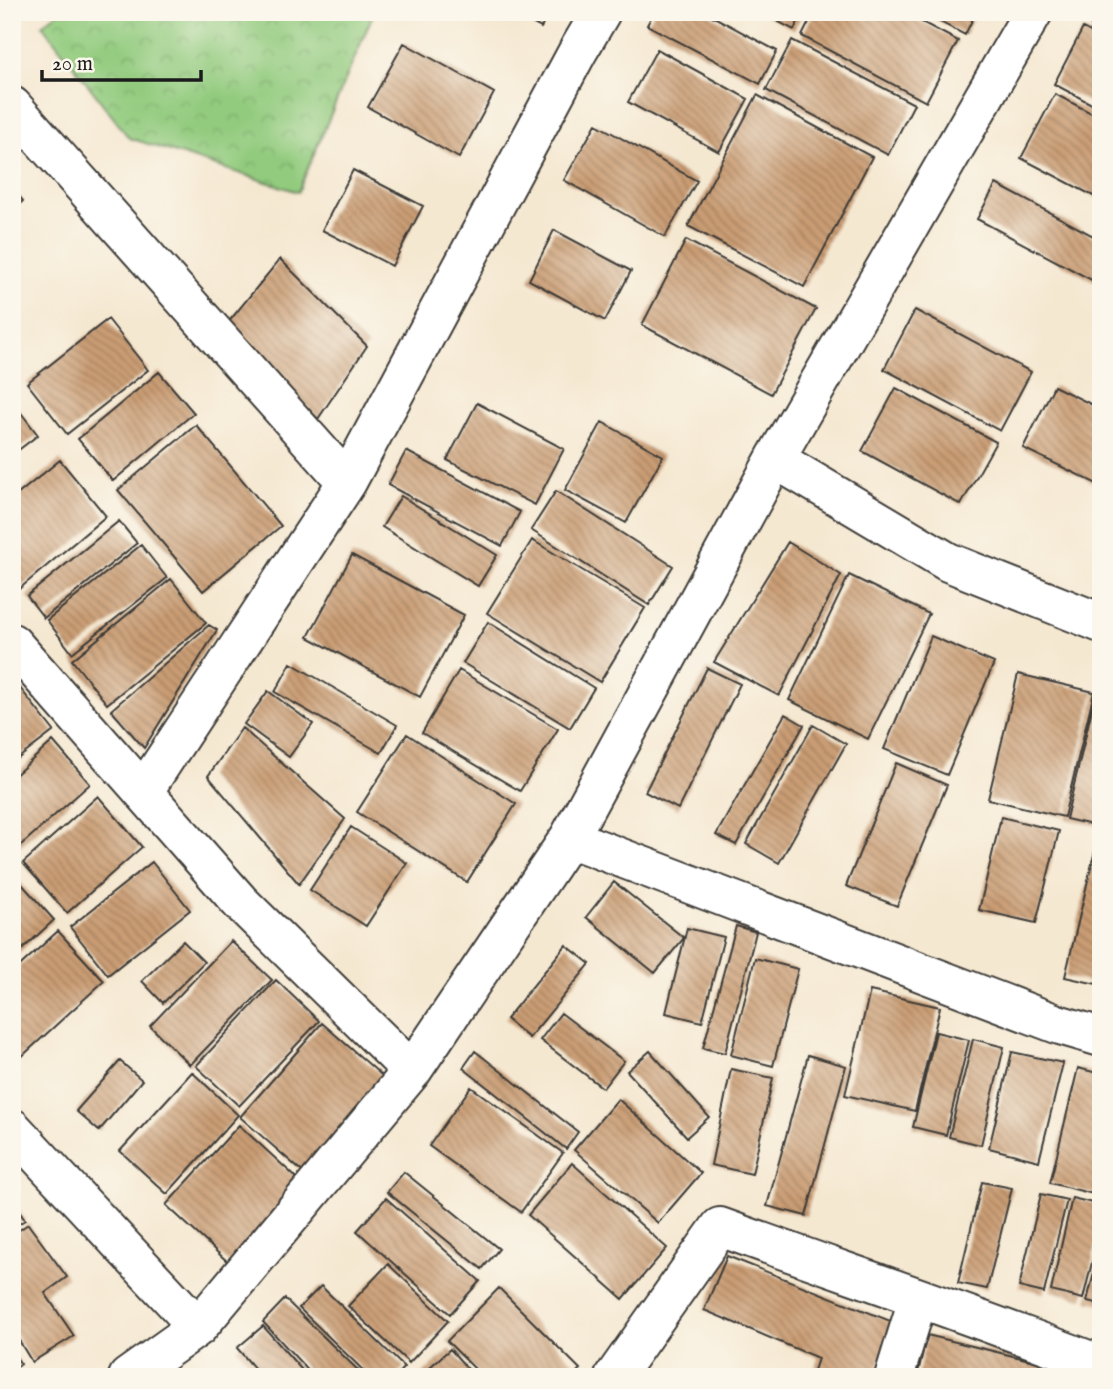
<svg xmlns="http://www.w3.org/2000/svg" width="1113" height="1389" font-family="'IM FELL English',serif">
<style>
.park{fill:url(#park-crowns);stroke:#57744d;stroke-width:2}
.building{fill:url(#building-back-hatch)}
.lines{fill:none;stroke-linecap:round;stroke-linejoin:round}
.street-casing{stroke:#3d3b37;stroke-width:42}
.street{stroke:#fff;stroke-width:38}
</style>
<defs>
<pattern id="park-crowns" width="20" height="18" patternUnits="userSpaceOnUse" patternTransform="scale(1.75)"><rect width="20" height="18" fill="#92cb7e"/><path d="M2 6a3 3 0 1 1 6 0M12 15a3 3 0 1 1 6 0" fill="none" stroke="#7dae6c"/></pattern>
<pattern id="building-back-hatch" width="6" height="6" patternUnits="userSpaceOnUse" patternTransform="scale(1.75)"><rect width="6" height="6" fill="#ca9d74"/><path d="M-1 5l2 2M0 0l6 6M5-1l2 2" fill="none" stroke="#a37f5e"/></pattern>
</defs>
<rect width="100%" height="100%" fill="#fbf7ec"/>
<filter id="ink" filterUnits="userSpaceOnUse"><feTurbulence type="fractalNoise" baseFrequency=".0143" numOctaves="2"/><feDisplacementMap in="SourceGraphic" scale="14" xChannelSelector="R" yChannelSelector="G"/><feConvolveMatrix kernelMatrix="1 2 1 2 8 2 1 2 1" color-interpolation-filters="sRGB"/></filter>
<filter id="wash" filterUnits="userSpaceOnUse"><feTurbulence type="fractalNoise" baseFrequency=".00686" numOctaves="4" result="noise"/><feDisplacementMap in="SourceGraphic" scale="28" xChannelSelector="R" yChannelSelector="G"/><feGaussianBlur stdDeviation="1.57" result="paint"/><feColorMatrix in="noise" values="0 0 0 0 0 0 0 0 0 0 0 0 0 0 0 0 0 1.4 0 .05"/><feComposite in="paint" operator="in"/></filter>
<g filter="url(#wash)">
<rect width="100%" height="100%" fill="#f5e8d1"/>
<path class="park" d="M59 12H374L298 192 129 138 42 25Z"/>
<g id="blocks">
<path class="building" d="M511 12H550L541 28Z
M654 12H705L777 51 760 84 647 25Z
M760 12H803L794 30Z
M814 12H903L958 41 926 102 802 36Z
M921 12H976L965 35Z
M1098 12H1101V31L1091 26Z
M1083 28 1101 38V109L1054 84Z
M792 40 914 104 888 155 766 90Z
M404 43 494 93 459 158 368 107Z
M657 49 748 99 719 152 628 102Z
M1055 94 1101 118V200L1021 158Z
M757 95 872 157 804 287 688 226Z
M596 124 697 181 665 237 564 180Z
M353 170 423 206 392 266 322 230Z
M996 184 1101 240V276L1097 283 977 219Z
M12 188 23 201 12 211Z
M554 230 631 271 605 321 529 280Z
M686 240 816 309 771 394 642 325Z
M280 259 367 346 318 419 227 324Z
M915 310 1031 372 1000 431 884 369Z
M108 319 148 370 67 434 27 383Z
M159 372 194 413 113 481 78 439Z
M1054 386 1101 409V486L1023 448Z
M896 388 996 442 961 505 862 451Z
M12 401 38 435 12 455Z
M477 403 564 449 535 505 447 460Z
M602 422 663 456 626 523 565 490Z
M196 425 281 526 203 591 118 490Z
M406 451 520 512 502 546 388 485Z
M60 460 106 516 18 590 12 584V499Z
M556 491 673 566 649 605 531 530Z
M401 496 497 555 478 586 382 527Z
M119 521 137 543 44 618 27 596Z
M532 540 645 608 600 682 487 613Z
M788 542 841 575 779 696 714 662Z
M141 545 167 578 72 653 47 620Z
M352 555 464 615 420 697 308 637Z
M849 575 929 614 868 739 789 700Z
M171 579 206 623 107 704 72 660Z
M488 622 594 688 570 728 463 663Z
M209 625 217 630 144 748 111 710Z
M931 636 994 663 947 775 884 749Z
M291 663 397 725 381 753 275 692Z
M707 668 740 684 678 809 645 792Z
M459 670 558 729 520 791 422 733Z
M1018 674 1094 692 1064 817 988 799Z
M20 688 54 731 12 763V695Z
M268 691 313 724 289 757 244 724Z
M1096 692 1101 693V827L1066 819Z
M785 714 804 725 736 845 716 835Z
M813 725 846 744 779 863 746 844Z
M242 728 345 819 299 884 208 776Z
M407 734 516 804 467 882 357 812Z
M53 741 90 784 12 853V778Z
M896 763 947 785 897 906 846 886Z
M98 796 142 847 67 913 23 863Z
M1001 817 1059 831 1036 923 979 910Z
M351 827 407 863 366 926 310 890Z
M1098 838 1101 839V985L1065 977Z
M152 862 190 910 108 975 70 927Z
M12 873 54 920 12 959Z
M614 882 684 938 655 973 586 917Z
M736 926 756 932 725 1053 703 1048Z
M687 928 724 937 702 1022 666 1013Z
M58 931 104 981 19 1059 12 1051V973Z
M183 941 204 962 163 1003 142 981Z
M231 941 272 980 190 1065 150 1026Z
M566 945 590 964 529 1038 506 1019Z
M755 958 798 969 773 1066 731 1055Z
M276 980 319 1021 239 1106 196 1066Z
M870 991 940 1007 915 1111 845 1095Z
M561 1013 624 1061 603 1088 540 1040Z
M322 1023 387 1080 306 1175 240 1117Z
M936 1032 969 1040 946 1135 913 1127Z
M973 1039 1004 1047 981 1145 949 1137Z
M475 1051 578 1132 566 1149 463 1068Z
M650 1051 709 1117 687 1137 627 1071Z
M1012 1052 1063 1063 1039 1161 989 1148Z
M808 1055 846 1066 806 1216 767 1206Z
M120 1061 142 1080 99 1131 76 1111Z
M1078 1068 1101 1074V1196L1050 1183Z
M731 1069 773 1078 752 1174 711 1165Z
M192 1072 238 1115 167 1194 120 1151Z
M471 1087 563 1153 521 1212 429 1146Z
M618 1099 701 1173 658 1223 574 1150Z
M239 1125 302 1183 229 1263 166 1205Z
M572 1163 667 1248 623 1299 528 1215Z
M404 1172 499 1249 482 1269 387 1192Z
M982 1182 1012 1188 987 1289 958 1283Z
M1041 1194 1067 1200 1044 1293 1019 1287Z
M386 1198 480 1281 450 1314 357 1231Z
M1072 1198 1101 1205V1226L1083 1299 1051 1291Z
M12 1201 25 1220 12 1228Z
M28 1224 67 1277 45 1293 74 1336 32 1362 12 1329V1235Z
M1100 1249H1101V1304L1087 1301Z
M727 1256 893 1322 875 1377H812L818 1358 704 1310Z
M388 1264 448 1321 409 1363 348 1306Z
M321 1286 404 1367 395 1377H370L299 1308Z
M499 1288 580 1369 572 1377H483L447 1341Z
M285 1299 365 1377H314L263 1322Z
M263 1326 308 1377H262L237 1348Z
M927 1335 1050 1365 1047 1377H917Z
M450 1349 475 1377H419Z
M12 1352 21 1364 12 1371Z"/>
</g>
</g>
<g filter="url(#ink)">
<use href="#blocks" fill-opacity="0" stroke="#3d3b37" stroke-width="2"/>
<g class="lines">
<defs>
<path id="street" d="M12 106 347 482
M775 459 948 562 1101 623
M12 643 240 902 412 1071
M143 792 347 482 578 51 601 12
M569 838 1057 1024 1101 1037
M12 1128 198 1327
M128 1377 198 1327 412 1071 569 838 775 459 1033 12
M614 1377 720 1227C847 1273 975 1316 1101 1365
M894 1377 918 1299"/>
</defs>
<use href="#street" class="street-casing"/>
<use href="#street" class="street"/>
</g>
</g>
<rect width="1113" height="1389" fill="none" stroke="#fbf7ec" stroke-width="42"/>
<path d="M42 70v10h159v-10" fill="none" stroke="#1c1c1c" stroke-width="3.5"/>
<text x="52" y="70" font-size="21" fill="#1c1c1c" stroke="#fbf7ec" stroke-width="5" paint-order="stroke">20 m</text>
</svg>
